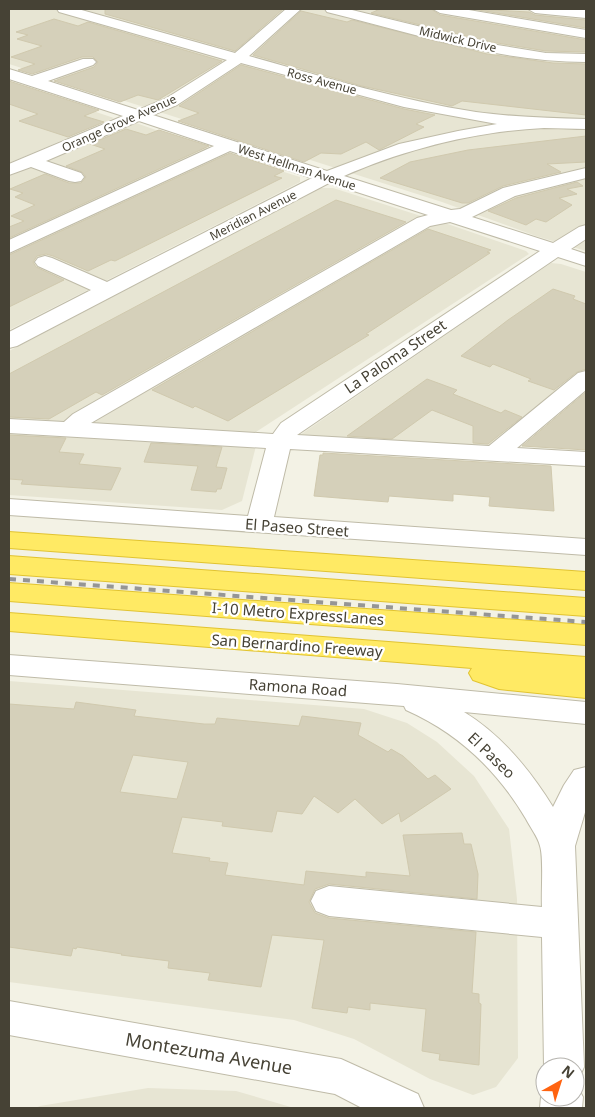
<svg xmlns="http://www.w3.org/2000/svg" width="595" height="1117" font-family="'Noto Sans',sans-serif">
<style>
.residential{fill:#e7e5d3}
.building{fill:#d5d0ba;stroke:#d0c9ae;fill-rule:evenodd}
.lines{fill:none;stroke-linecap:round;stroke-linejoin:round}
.minor-casing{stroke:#bfbba8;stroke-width:2}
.highway-casing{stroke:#e1c331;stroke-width:2}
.minor{fill:#fff;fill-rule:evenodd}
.highway{fill:#ffea64;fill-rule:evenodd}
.rail{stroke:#959595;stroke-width:4;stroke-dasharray:7 7;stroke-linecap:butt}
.labels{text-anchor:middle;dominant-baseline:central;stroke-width:4.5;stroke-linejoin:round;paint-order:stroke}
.far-street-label{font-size:12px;fill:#464235;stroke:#fff}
.street-label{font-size:15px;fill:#464235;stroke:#fff}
.near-street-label{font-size:18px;fill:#464235;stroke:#fff}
</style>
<rect width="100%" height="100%" fill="#f3f2e5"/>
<path class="residential" d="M9 9H586V251L536 236 442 202 9 64Z
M9 83 114 118 9 163Z
M136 123 213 150 9 245V176Z
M224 153 300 177V182L9 330V252Z
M320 188H333L421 216 418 221 66 425 9 421V351Z
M439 221 526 251 529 254 253 434 80 427 90 418Z
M551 263 561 264 586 272V371L493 449 304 437 300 435Z
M9 429 257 442 242 501 222 510 9 495Z
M9 681 364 709 407 723 437 742 474 776 509 829 517 899 518 1058 496 1087 473 1095 430 1079 354 1039 294 1020 9 982Z
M148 1088 236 1091 294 1108H35L40 1106Z"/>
<path class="building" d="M105 9H283L235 51 105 14Z
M380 9H431L440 15 586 40V52L546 51 491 42 371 13Z
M473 9 529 12 535 15 586 20V28Z
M301 11 347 22 352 20 487 54 553 63 586 64V115L462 101 452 106 448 105 362 86 253 55Z
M54 19 78 26 88 22 222 61 158 100 138 95 120 102 54 81 94 67 98 62 93 57H82L32 74 18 70 35 64 11 57 42 46 17 39 28 35 16 32Z
M241 65 404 109 435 115 416 124 424 127 379 150 366 142 341 154 321 153 304 162 178 121 199 113 179 106Z
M9 81 99 110 84 116 104 122 68 137 19 121 38 114 9 104Z
M126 129 146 135 159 130 209 146 9 238V227L24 221 11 216 35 205 15 197 23 193 10 189 45 174 69 183H81L86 177 82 172 66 166 105 149 90 144Z
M586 136V162L547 164 561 172 503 186 468 203H462L380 178 410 162 468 150Z
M230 153 284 171 274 176 282 178 115 261 111 260 88 271 53 256 46 254 37 256 33 262 36 267 64 280 9 307V255Z
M577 182 583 186 567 189 577 194 559 198 572 205 546 222 536 219 526 225 488 211 516 198Z
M336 200 406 222 102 395 96 392 49 419 9 417V374Z
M428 229 491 250 487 252 490 253 366 334 369 335 228 421 195 406 193 408 152 390Z
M553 289 575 296 573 299 586 304V369L577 372 554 390 528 381 531 379 493 364 490 367 461 356 508 320Z
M427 379 457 390 453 394 501 413 505 410 522 417 488 444 473 443V426L432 410 392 439 347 436Z
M586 392V450L522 446Z
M9 435 66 438 59 452 84 454 79 464 121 468 111 490 21 484 23 480 9 479Z
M151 443 222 447 216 467 227 468 221 489H217L216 492 191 490 198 466 144 462Z
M323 453 551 466 554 511 489 506 490 497 453 494V501L389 496 388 502 314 496 320 455H323Z
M76 702 136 710 134 716 204 724H215L217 718 299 726 302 716 361 723 358 735 388 752 391 749 403 756 428 779 435 775 451 789 401 822 399 813 382 824 355 799 338 813 314 796 302 814 277 811 272 832 222 826 223 822 182 817 172 853 210 858 209 861 228 863 225 875 304 885 306 871 366 877V872L410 876 403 835 462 833 464 844H471L478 874 477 899 329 884 315 889 309 902 315 913 329 918 476 932 472 993 479 994V1003L481 1004 479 1065 439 1060 440 1054 422 1051 426 1009 370 1003V1010L348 1007 347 1013 312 1008 324 940 272 935 261 987 208 980 210 973 168 968 169 961 121 955 122 954 77 947 76 949 73 948 71 956 9 947V704L74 709ZM133 755 188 762 177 799 120 792Z"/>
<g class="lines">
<defs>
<path id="minor" d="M57 9H78L235 53 286 9H301L249 56C324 77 399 100 476 112 512 117 549 118 586 119V129C572 129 558 128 544 128 477 131 405 149 344 176L451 210 460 209 503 188 586 168V178L515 196 472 217 553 243 579 227 586 225V239L571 249 586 254V266L558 257 297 435 489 446 578 373 586 371V390L517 448 586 452V466L290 449 274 517 586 539V555L9 515V499L248 516 266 448 9 433V419L64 422 73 414 417 218 428 215 329 183 17 346 9 348V332L91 290 38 266 35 262 38 258 45 256 52 258 107 282 312 178 230 151 9 253V240L214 146 139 121 46 161 81 173 84 177 81 181 75 182 69 181 31 167 9 175V164L123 116 9 79V69L32 76 83 59H93L96 62 93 65 48 81 138 110 165 99 227 60 59 12ZM241 63 404 107 497 124 458 131 399 144 327 171 153 115 177 105ZM450 222 540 251 281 423 273 434 91 423 430 226Z
M325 9H348L491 44 546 53 586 54V62C498 62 412 33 327 12Z
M433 9H463L586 30V38L440 13Z
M528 9 586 10V18L535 13Z
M9 655 397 684 586 702V724L464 712C502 735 530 770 553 807L564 785 574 770 586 767V809L575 846 584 1067 578 1080 575 1081V1067H545V1070L544 1067 542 937 329 916 316 911 311 901 316 891 329 886 542 907C541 893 544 858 540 846 538 837 530 827 526 819 497 770 458 733 406 710L404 706 9 675Z
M9 1001 341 1059 418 1094 424 1108H362L335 1094 9 1035Z
M575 1083 583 1097 582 1108H540L541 1097 545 1089V1097H575Z"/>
<path id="highway" d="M9 532 586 572V590L9 548Z
M9 556 586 598V616L9 574Z
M9 583 586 625V645L9 601Z
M9 613 586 657V698L499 689 473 680 469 673 472 668 9 631Z"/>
</defs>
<use href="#minor" class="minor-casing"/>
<use href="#highway" class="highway-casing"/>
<use href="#minor" class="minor"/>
<use href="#highway" class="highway"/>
<path class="rail" d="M9 579 586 622"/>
</g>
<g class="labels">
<g class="far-street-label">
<text transform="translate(458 39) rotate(13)">Midwick Drive</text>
<text transform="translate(322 81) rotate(15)">Ross Avenue</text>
<text transform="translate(119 123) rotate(-24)">Orange Grove Avenue</text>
<text transform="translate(297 167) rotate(18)">West Hellman Avenue</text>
<text transform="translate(253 215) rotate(-27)">Meridian Avenue</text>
</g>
<g class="street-label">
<text transform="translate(395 356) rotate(-34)">La Paloma Street</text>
<text transform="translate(297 527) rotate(4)">El Paseo Street</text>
<text transform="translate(298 613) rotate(4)">I-10 Metro ExpressLanes</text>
<text transform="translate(297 645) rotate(4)">San Bernardino Freeway</text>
<text transform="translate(298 687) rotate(4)">Ramona Road</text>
<text transform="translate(492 755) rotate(44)">El Paseo</text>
</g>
<g class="near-street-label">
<text transform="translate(209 1053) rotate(10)">Montezuma Avenue</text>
</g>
</g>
<rect width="595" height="1117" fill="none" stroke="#464235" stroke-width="20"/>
<g transform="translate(560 1082) rotate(39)"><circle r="24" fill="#ffffff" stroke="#b5b3ae"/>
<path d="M0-4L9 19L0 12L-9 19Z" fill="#ff6310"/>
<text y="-8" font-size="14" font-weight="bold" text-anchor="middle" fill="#464235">N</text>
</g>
</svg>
